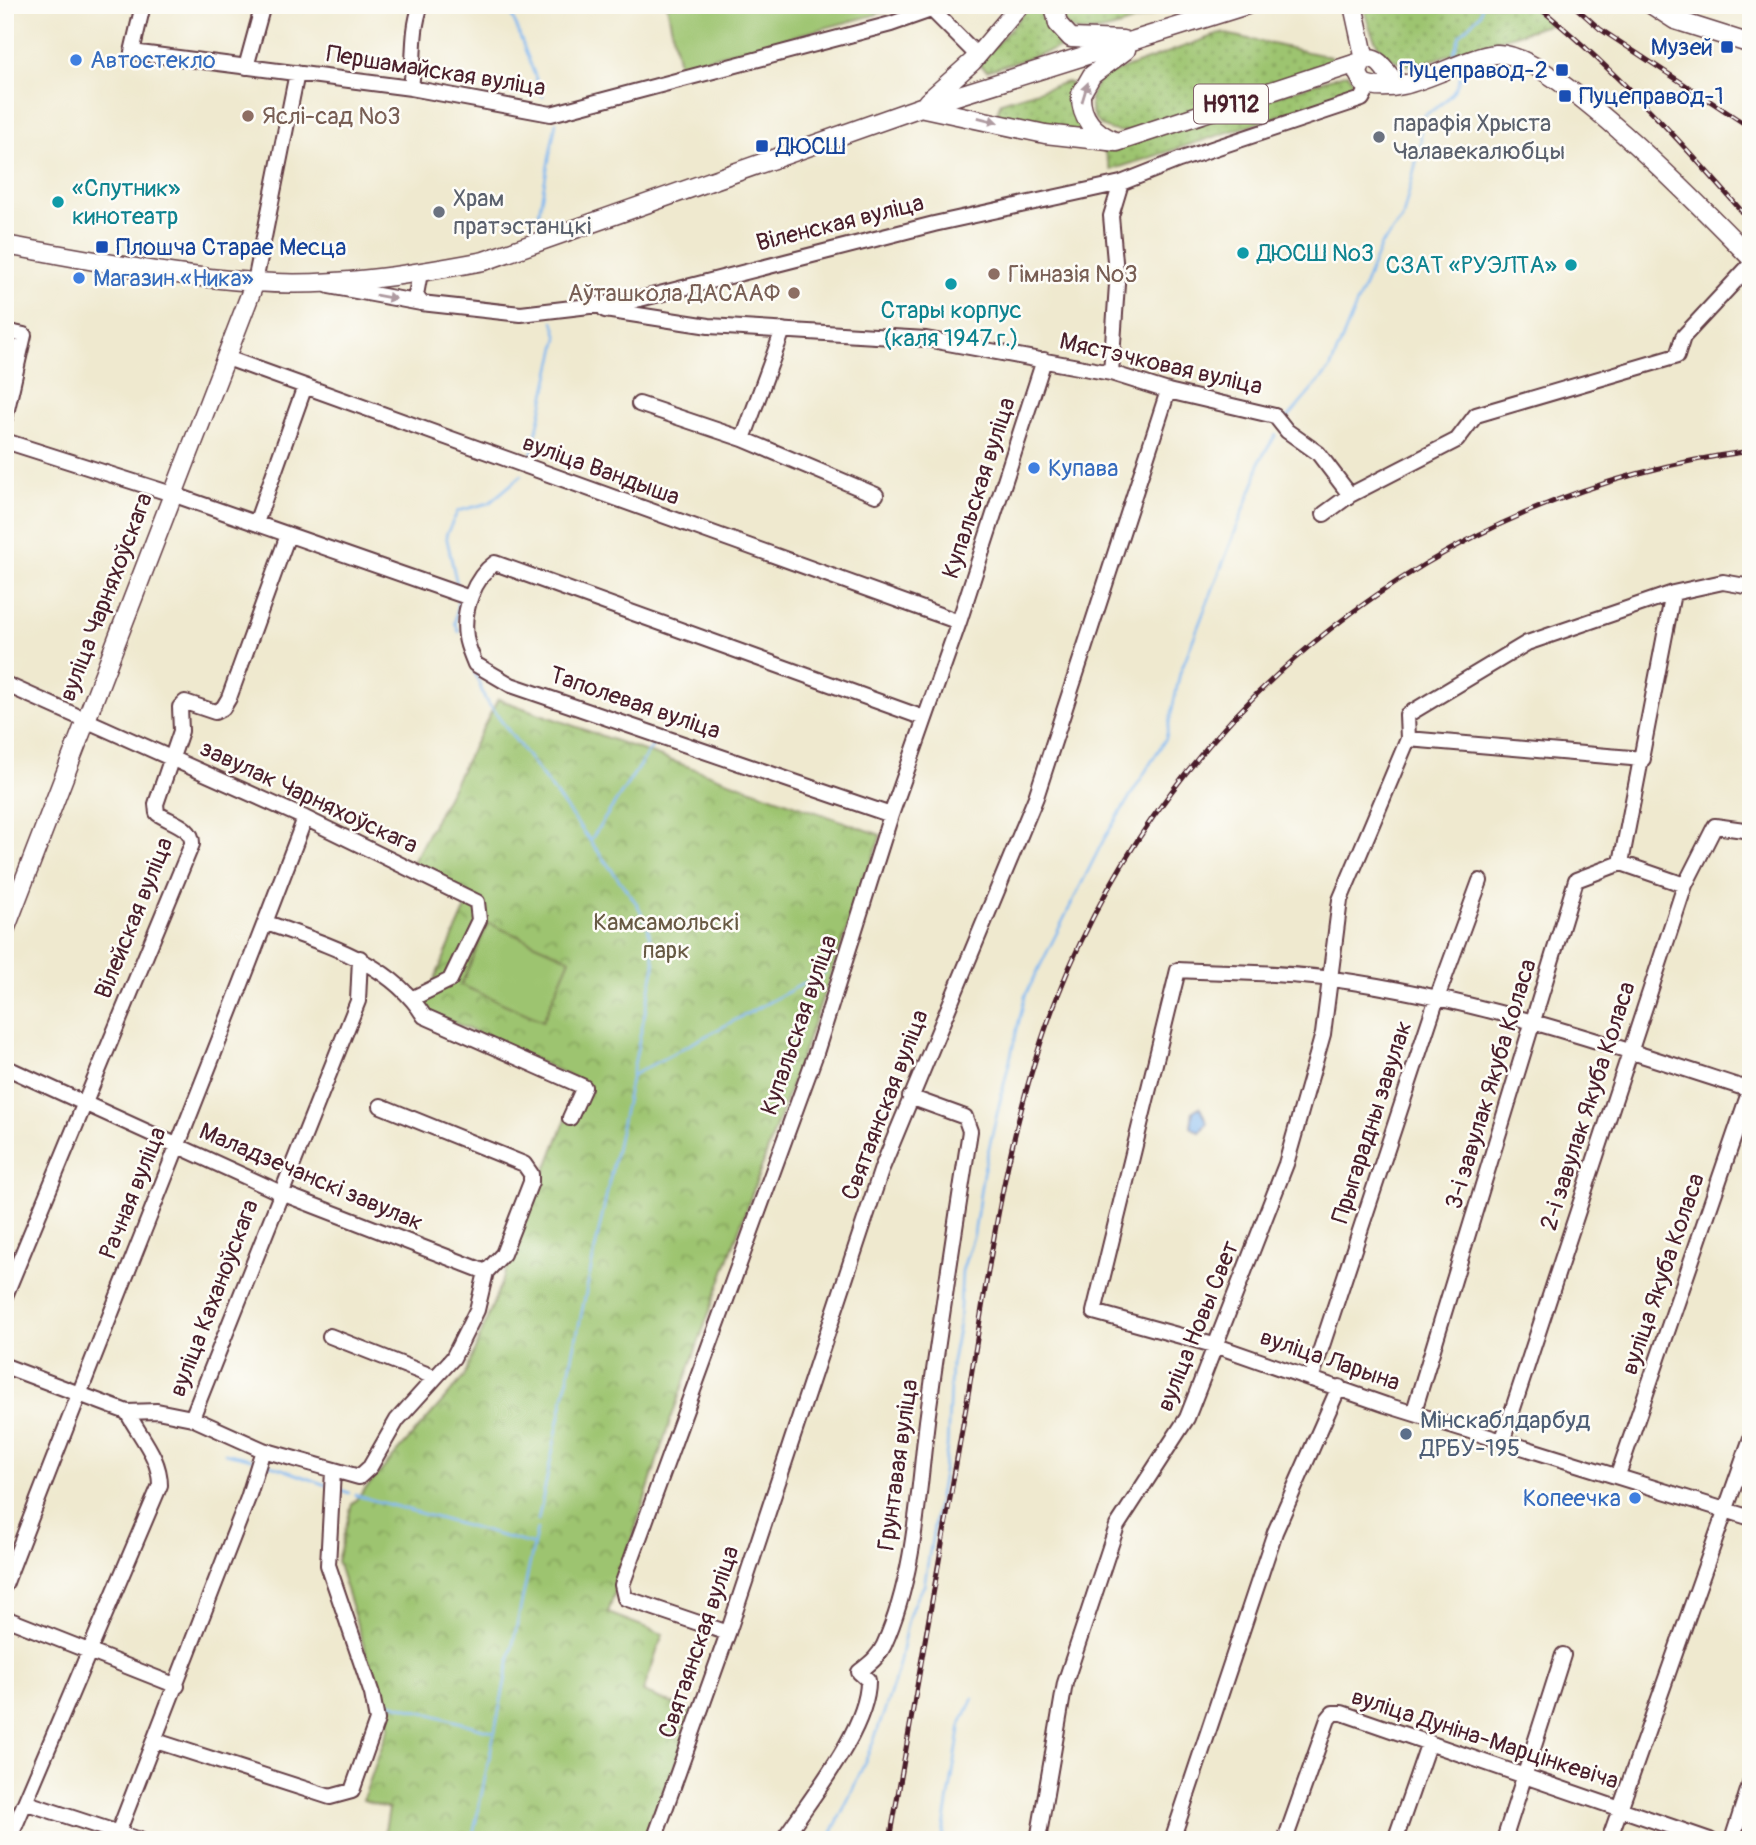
<svg xmlns="http://www.w3.org/2000/svg" width="1756" height="1845" font-family="Pangolin,sans-serif">
<style>
.grass{fill:url(#grass-dots);stroke:#74724d;stroke-width:2}
.park{fill:url(#park-crowns);stroke:#74724d;stroke-width:2}
.pitch{fill:#9dc46f;stroke:#74724d;stroke-width:2}
.water{fill:#81b8f0;stroke:#666c8e;stroke-width:2}
.lines{fill:none;stroke-linecap:round;stroke-linejoin:round}
.stream{stroke:#81b8f0;stroke-width:2.5}
.minor-casing{stroke:#633d44;stroke-width:18}
.major-casing{stroke:#633d44;stroke-width:21}
.minor{stroke:#fff;stroke-width:14}
.major{stroke:#fff;stroke-width:18}
.rail-casing{stroke:#4a1f2b;stroke-width:5}
.rail{stroke:#fdfcf7;stroke-width:2.5;stroke-dasharray:8;stroke-linecap:butt}
.oneway{fill:#ae9aa0}
.transit-dot{fill:#1a4fb4;stroke:#fdfcf7;stroke-width:2.5}
.shop-dot{fill:#3f7fe0;stroke:#fdfcf7;stroke-width:2.5}
.education-dot{fill:#8d6e63;stroke:#fdfcf7;stroke-width:2.5}
.worship-dot{fill:#6b7280;stroke:#fdfcf7;stroke-width:2.5}
.culture-dot{fill:#0f9aa8;stroke:#fdfcf7;stroke-width:2.5}
.service-dot{fill:#5c6f8a;stroke:#fdfcf7;stroke-width:2.5}
.labels{text-anchor:middle;dominant-baseline:central;stroke-width:5;stroke-linejoin:round;paint-order:stroke}
.shield{fill:#fdfcf7;stroke:#806168;stroke-width:2}
.shield-label{font-size:23px;font-weight:bold;fill:#4a1f2b}
.transit-label{font-size:24px;fill:#164399;stroke:#fdfcf7;text-anchor:start}
.shop-label{font-size:24px;fill:#366cbe;stroke:#fdfcf7;text-anchor:start}
.street-label{font-size:24px;fill:#4a1f2b;stroke:#fdfcf7}
.education-label{font-size:24px;fill:#785e54;stroke:#fdfcf7;text-anchor:start}
.worship-label{font-size:24px;fill:#5b616d;stroke:#fdfcf7;text-anchor:start}
.culture-label{font-size:24px;fill:#0d838f;stroke:#fdfcf7;text-anchor:start}
.park-label{font-size:24px;fill:#675943;stroke:#fdfcf7}
.service-label{font-size:24px;fill:#4e5e75;stroke:#fdfcf7;text-anchor:start}
</style>
<defs>
<pattern id="grass-dots" width="8" height="8" patternUnits="userSpaceOnUse" patternTransform="scale(1.75)"><rect width="8" height="8" fill="#9dc46f"/><path d="M2 2h.1M6 6h.1" fill="none" stroke="#829f5b" stroke-width="1.8" stroke-linecap="round"/></pattern>
<pattern id="park-crowns" width="20" height="18" patternUnits="userSpaceOnUse" patternTransform="scale(1.75)"><rect width="20" height="18" fill="#9dc46f"/><path d="M2 6a3 3 0 1 1 6 0M12 15a3 3 0 1 1 6 0" fill="none" stroke="#829f5b"/></pattern>
</defs>
<rect width="100%" height="100%" fill="#fdfcf7"/>
<filter id="ink" filterUnits="userSpaceOnUse"><feTurbulence type="fractalNoise" baseFrequency=".0143" numOctaves="2"/><feDisplacementMap in="SourceGraphic" scale="14" xChannelSelector="R" yChannelSelector="G"/><feConvolveMatrix kernelMatrix="1 2 1 2 8 2 1 2 1" color-interpolation-filters="sRGB"/></filter>
<filter id="wash" filterUnits="userSpaceOnUse"><feTurbulence type="fractalNoise" baseFrequency=".00686" numOctaves="4" result="noise"/><feDisplacementMap in="SourceGraphic" scale="28" xChannelSelector="R" yChannelSelector="G"/><feGaussianBlur stdDeviation="1.57" result="paint"/><feColorMatrix in="noise" values="0 0 0 0 0 0 0 0 0 0 0 0 0 0 0 0 0 1.4 0 .05"/><feComposite in="paint" operator="in"/></filter>
<g filter="url(#wash)">
<rect width="100%" height="100%" fill="#efe9cf"/>
<path class="grass" d="M1031 5H1047L1049 22 1064 42 1060 48 987 71 979 64Z
M1058 5H1178C1152 14 1096 41 1071 29 1062 25 1061 14 1058 5Z
M1363 5H1529L1551 24 1412 66C1378 59 1371 36 1363 5Z
M1221 33 1331 57 1335 66 1126 132C1089 131 1082 104 1101 77Z
M1348 73 1355 86 1353 92 1111 170 1104 151Z
M1067 82 1078 86 1092 136 996 115 1001 102Z"/>
<path class="park" d="M498 699 881 835 668 1427 608 1613 663 1634 643 1692 694 1712 650 1840H383L389 1809 363 1800 389 1726 337 1561 352 1504 464 1377 581 1081 422 1008 469 901 409 870Z"/>
<path class="pitch" d="M667 5H894L890 11 679 66Z
M488 923 570 959 543 1021 461 985Z"/>
<path class="water" d="M1200 1107 1207 1123 1200 1132 1191 1127 1193 1111Z"/>
<g class="lines">
<path class="stream" d="M508 5 543 97
M1454 52 1460 35 1480 14 1482 5
M539 212 556 122
M1286 420 1330 369 1381 245 1402 220 1421 142 1420 118C1437 108 1457 95 1461 74
M530 461 558 338 553 321
M457 585 446 535 458 511 489 503 522 475
M458 601 455 623 459 632
M474 670 485 699 637 904 648 927 655 965 538 1520
M590 841 653 745
M631 1076 825 972
M225 1453 252 1459
M263 1462 326 1485
M339 1489 349 1493
M355 1495 534 1545
M380 1700 494 1732
M472 1840 537 1529
M828 1840C855 1788 879 1733 896 1676 905 1646 904 1611 924 1586L947 1448 951 1366 959 1324 962 1271 974 1234 983 1173 1025 996 1104 839 1166 738 1180 673 1255 481 1260 460 1276 435
M942 1840 961 1724 973 1698"/>
</g>
</g>
<g filter="url(#ink)">
<g class="lines">
<defs>
<path id="minor" d="M143 5 132 52 411 88 551 114 891 24 931 10 936 5
M927 5 978 56
M246 67 263 5
M411 88C415 60 411 32 421 5
M420 273 416 295 421 303
M255 282 297 73
M329 286 421 303 521 314 632 301 934 224 1121 183 1179 160 1362 99 1369 86
M605 310 709 326 926 339 1111 373 1168 391 1275 416 1287 431 1318 453 1350 495
M5 331 24 335 5 418
M227 358 959 622
M1111 373 1117 284 1111 216 1121 183
M639 404 743 439 876 495
M743 439 783 330
M5 441 172 494 470 598
M1324 514 1350 495 1457 440 1476 415 1677 356 1683 337 1751 264
M256 523 305 386
M5 684 305 818 477 902 479 920 450 980 413 998
M1408 739 1643 759
M891 815 511 685 475 664C472 656 467 646 466 637 462 610 474 578 495 563L924 718
M1621 863 1673 593
M267 923C324 944 391 962 424 1016L584 1087 570 1118
M5 1067 279 1192 486 1272
M1750 1090C1614 1046 1475 998 1332 979 1282 972 1229 973 1178 970L1094 1312 1217 1346 1386 1405 1751 1518
M5 1296 192 844C193 826 169 822 157 813L156 804 181 731 180 707 185 702 215 712 223 708 229 698 288 535
M330 1336 434 1377
M5 1366 127 1412 157 1411 192 1418 263 1450 359 1477 370 1467 397 1420 453 1358 477 1310 486 1272 503 1254 531 1182V1174L524 1164 381 1106
M1311 1379 1437 998 1480 881
M1414 1411 1576 880 1621 863 1685 885
M192 1418 358 1001 360 958
M1503 1439 1685 885 1715 826 1751 831
M1618 1475 1751 1087
M5 1585C103 1328 208 1075 305 818
M5 1618 177 1686
M728 1633 625 1598 622 1585 815 1056 891 815 959 622 1044 360
M156 1741 330 1797 352 1791 377 1720 372 1694 328 1565 333 1471
M27 1803 140 1840
M118 1833 248 1498 263 1450
M9 1840 160 1485C160 1457 140 1437 127 1412
M654 1840 728 1633 882 1168 1036 797 1168 391
M783 1840C809 1800 869 1728 868 1680L859 1672C869 1664 878 1658 884 1645 915 1576 918 1495 927 1421 940 1324 955 1228 970 1131L965 1117 910 1097
M1038 1840 1065 1683 1117 1526 1187 1418 1286 1164 1323 1034 1340 900 1408 739 1407 715 1527 643 1673 593 1723 582 1751 587
M1172 1840 1275 1532 1339 1387
M1285 1840 1328 1719 1333 1713H1342L1710 1840
M1395 1840 1429 1742
M1504 1840 1563 1655
M1609 1840 1751 1438
M1732 1840 1751 1781"/>
<path id="major" d="M1054 5 1058 24 1071 38 1123 40
M1353 5 1365 60
M1652 5 1675 20 1751 44
M1361 63 1358 74 1363 83C1401 101 1457 58 1496 54 1550 49 1710 216 1751 258
M927 102 972 62 1020 5
M924 108 1045 134 1117 142 1369 59C1386 60 1385 80 1403 84
M1114 141C1093 132 1080 117 1081 94L1092 75 1126 50
M5 245C87 259 171 277 255 282 331 288 409 275 484 261L921 107 1247 5
M5 930 255 282"/>
</defs>
<use href="#minor" class="minor-casing"/>
<use href="#major" class="major-casing"/>
<use href="#minor" class="minor"/>
<use href="#major" class="major"/>
<defs>
<path id="rail" d="M1536 5C1614 68 1686 146 1751 222
M1573 5 1600 29 1751 128
M890 1840C915 1695 942 1551 966 1407 989 1269 1006 1126 1058 995 1172 704 1440 491 1751 451"/>
</defs>
<use href="#rail" class="rail-casing"/>
<use href="#rail" class="rail"/>
</g>
<defs><path id="oneway-solid" d="M-6-.8H1V-3.2L6.5 0L1 3.2V.8H-6Z" transform="scale(1.75)"/></defs>
<g class="oneway">
<use href="#oneway-solid" transform="translate(1085 92) rotate(-73)"/>
<use href="#oneway-solid" transform="translate(988 120) rotate(14)"/>
<use href="#oneway-solid" transform="translate(386 297) rotate(10)"/>
</g>
</g>
<g class="transit-dot">
<rect x="1720" y="40" width="14" height="14" rx="3.5"/>
<rect x="1555" y="63" width="14" height="14" rx="3.5"/>
<rect x="1558" y="89" width="14" height="14" rx="3.5"/>
<rect x="755" y="139" width="14" height="14" rx="3.5"/>
<rect x="95" y="240" width="14" height="14" rx="3.5"/>
</g>
<g class="shop-dot">
<circle cx="76" cy="60" r="7"/>
<circle cx="79" cy="278" r="7"/>
<circle cx="1034" cy="468" r="7"/>
<circle cx="1635" cy="1498" r="7"/>
</g>
<g class="education-dot">
<circle cx="248" cy="116" r="7"/>
<circle cx="994" cy="274" r="7"/>
<circle cx="794" cy="293" r="7"/>
</g>
<g class="worship-dot">
<circle cx="1379" cy="137" r="7"/>
<circle cx="439" cy="212" r="7"/>
</g>
<g class="culture-dot">
<circle cx="58" cy="202" r="7"/>
<circle cx="1243" cy="253" r="7"/>
<circle cx="1571" cy="265" r="7"/>
<circle cx="951" cy="284" r="7"/>
</g>
<circle class="service-dot" cx="1406" cy="1434" r="7"/>
<g class="labels">
<rect class="shield" x="1194" y="84.5" width="74" height="39" rx="5"/>
<g class="shield-label">
<text x="1231" y="104">Н9112</text>
</g>
<g class="transit-label">
<text x="1713" y="47" text-anchor="end">Музей</text>
<text x="1548" y="70" text-anchor="end">Пуцеправод-2</text>
<text x="1579" y="96">Пуцеправод-1</text>
<text x="776" y="146">ДЮСШ</text>
<text x="116" y="247">Плошча Старае Месца</text>
</g>
<g class="shop-label">
<text x="90" y="60">Автостекло</text>
<text x="93" y="278">Магазин «Ника»</text>
<text x="1048" y="468">Купава</text>
<text x="1621" y="1498" text-anchor="end">Копеечка</text>
</g>
<g class="street-label">
<text transform="translate(436 71) rotate(9)">Першамайская вуліца</text>
<text transform="translate(840 223) rotate(-14)">Віленская вуліца</text>
<text transform="translate(1161 364) rotate(13)">Мястэчковая вуліца</text>
<text transform="translate(601 470) rotate(20)">вуліца Вандыша</text>
<text transform="translate(979 488) rotate(-72)">Купальская вуліца</text>
<text transform="translate(106 597) rotate(-69)">вуліца Чарняхоўскага</text>
<text transform="translate(635 703) rotate(19)">Таполевая вуліца</text>
<text transform="translate(309 797) rotate(25)">завулак Чарняхоўскага</text>
<text transform="translate(134 918) rotate(-68)">Вілейская вуліца</text>
<text transform="translate(799 1025) rotate(-71)">Купальская вуліца</text>
<text transform="translate(1491 1084) rotate(-73)">3-і завулак Якуба Коласа</text>
<text transform="translate(885 1105) rotate(-69)">Святаянская вуліца</text>
<text transform="translate(1588 1106) rotate(-72)">2-і завулак Якуба Коласа</text>
<text transform="translate(1372 1122) rotate(-72)">Прыгарадны завулак</text>
<text transform="translate(311 1177) rotate(23)">Маладзечанскі завулак</text>
<text transform="translate(133 1193) rotate(-68)">Рачная вуліца</text>
<text transform="translate(1663 1274) rotate(-71)">вуліца Якуба Коласа</text>
<text transform="translate(214 1298) rotate(-69)">вуліца Каханоўскага</text>
<text transform="translate(1198 1326) rotate(-68)">вуліца Новы Свет</text>
<text transform="translate(1330 1360) rotate(19)">вуліца Ларына</text>
<text transform="translate(898 1465) rotate(-82)">Грунтавая вуліца</text>
<text transform="translate(699 1642) rotate(-71)">Святаянская вуліца</text>
<text transform="translate(1485 1739) rotate(18)">вуліца Дуніна-Марцінкевіча</text>
</g>
<g class="education-label">
<text x="262" y="116">Яслі-сад №3</text>
<text x="1008" y="274">Гімназія №3</text>
<text x="780" y="293" text-anchor="end">Аўташкола ДАСААФ</text>
</g>
<g class="worship-label">
<text x="1393" y="123">парафія Хрыста<tspan x="1393" dy="28">Чалавекалюбцы</tspan></text>
<text x="453" y="198">Храм<tspan x="453" dy="28">пратэстанцкі</tspan></text>
</g>
<g class="culture-label">
<text x="72" y="188">«Спутник»<tspan x="72" dy="28">кинотеатр</tspan></text>
<text x="1257" y="253">ДЮСШ №3</text>
<text x="1557" y="265" text-anchor="end">СЗАТ «РУЭЛТА»</text>
<text x="951" y="310" text-anchor="middle">Стары корпус<tspan x="951" dy="28">(каля 1947 г.)</tspan></text>
</g>
<g class="park-label">
<text x="666" y="922">Камсамольскі<tspan x="666" dy="28">парк</tspan></text>
</g>
<g class="service-label">
<text x="1420" y="1420">Мінскаблдарбуд<tspan x="1420" dy="28">ДРБУ-195</tspan></text>
</g>
</g>
<rect width="1756" height="1845" fill="none" stroke="#fdfcf7" stroke-width="28"/>
</svg>
